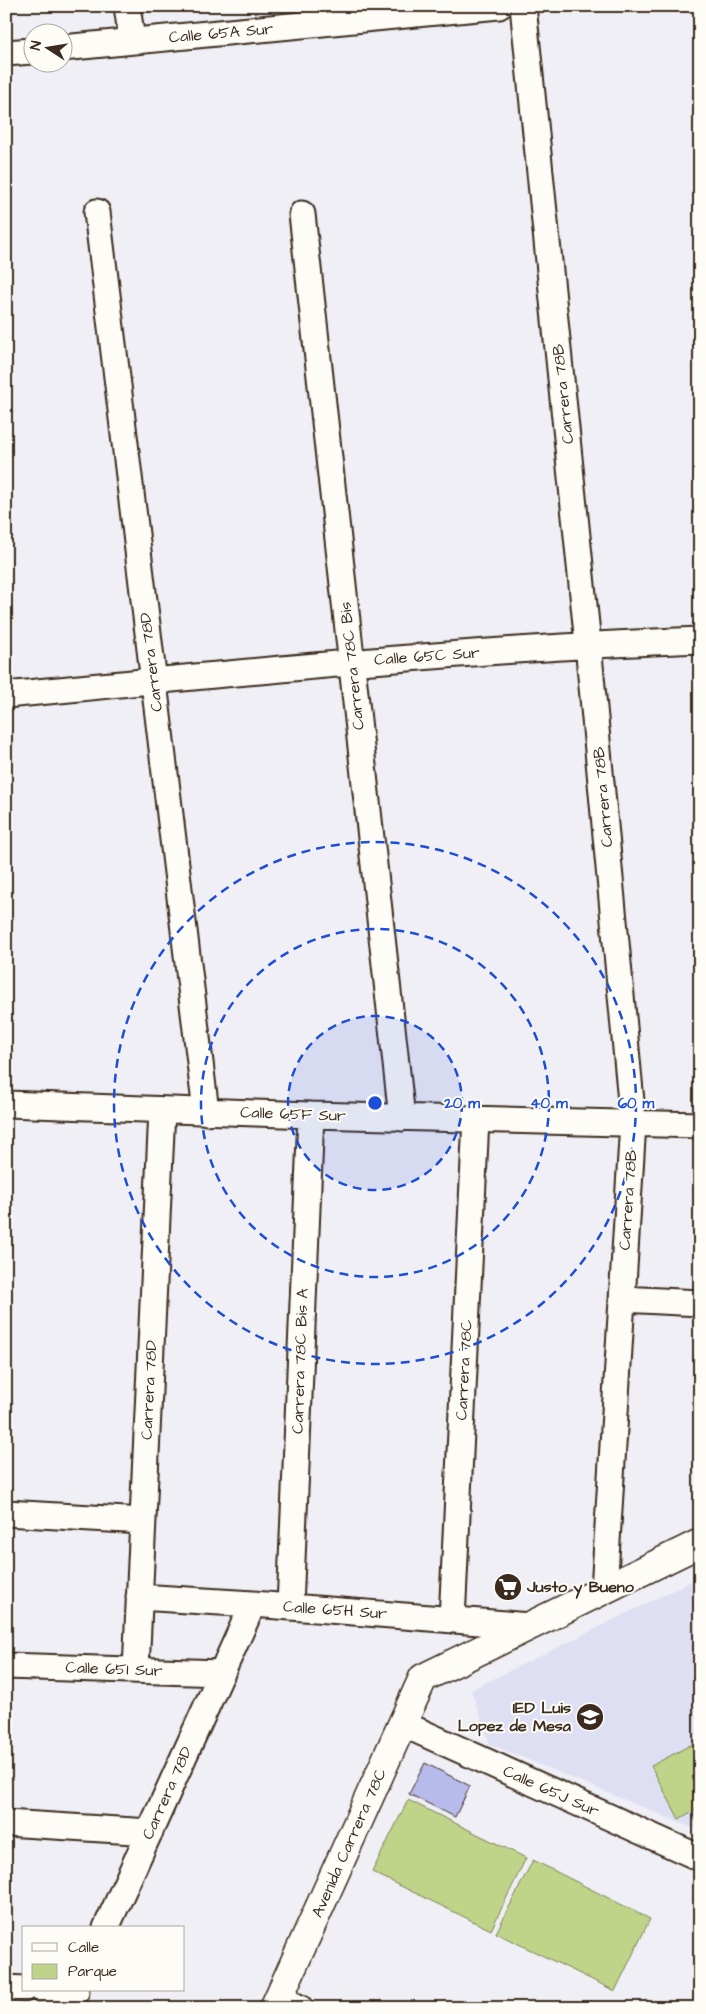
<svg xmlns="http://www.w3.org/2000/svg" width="706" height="2014" font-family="'Architects Daughter',sans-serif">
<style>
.built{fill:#dedff2}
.green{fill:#bfd489;stroke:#7d7f54}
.building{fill:#b7bbec;stroke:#3b2a1e}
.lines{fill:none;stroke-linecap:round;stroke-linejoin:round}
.street-casing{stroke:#3b2a1e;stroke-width:29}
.secondary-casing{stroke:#3b2a1e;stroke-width:31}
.street{stroke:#fdfcf7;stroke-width:25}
.secondary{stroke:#fdfcf7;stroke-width:28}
.ring{fill:none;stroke:#1d4ed8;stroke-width:2.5;stroke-dasharray:9 6}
.labels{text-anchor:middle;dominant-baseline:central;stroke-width:4;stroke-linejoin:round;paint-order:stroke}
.street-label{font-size:16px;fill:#3b2a1e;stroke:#fdfcf7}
.poi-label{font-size:16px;font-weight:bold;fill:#3b2a1e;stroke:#fdfcf7;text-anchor:start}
.centre{fill:#1d4ed8;stroke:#fdfcf7;stroke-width:2.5}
.ring-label{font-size:15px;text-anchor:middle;font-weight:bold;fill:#1d4ed8;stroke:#fdfcf7;stroke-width:4;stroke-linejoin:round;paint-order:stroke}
</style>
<rect width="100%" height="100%" fill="#efeff5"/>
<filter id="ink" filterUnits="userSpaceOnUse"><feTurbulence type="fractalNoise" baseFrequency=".02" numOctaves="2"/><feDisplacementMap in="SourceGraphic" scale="10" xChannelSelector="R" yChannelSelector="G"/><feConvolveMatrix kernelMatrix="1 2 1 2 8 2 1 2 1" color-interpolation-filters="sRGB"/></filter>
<g filter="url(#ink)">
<path class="built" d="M700 1577V1831L490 1744 471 1690Z"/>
<path class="green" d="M700 1740V1807L679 1819 651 1766Z
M408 1800 526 1858 491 1930 372 1872Z
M533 1860 650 1919 615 1991 496 1933Z"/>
<path class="building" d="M425 1763 470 1786 455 1817 409 1794Z"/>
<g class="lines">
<defs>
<path id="street" d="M127 6 132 41
M523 6 588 644 633 1123 604 1590
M62 48 499 6
M6 53 32 51
M97 212 206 1112
M302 214 402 1118
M6 695C237 673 468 649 700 640
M6 1104 311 1115 700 1125
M622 1299 700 1303
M6 1513 143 1521
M139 1597 253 1604 530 1626
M290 1607 311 1115
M452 1620 476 1119
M6 1666 222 1673
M136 1670 162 1110
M403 1724 700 1858
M6 1823 150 1832
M106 1928 253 1604
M6 1988 24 1989
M42 1990 76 1992
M279 1998 300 2008"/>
<path id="secondary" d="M274 2008 423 1678 700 1543"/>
</defs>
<use href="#street" class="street-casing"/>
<use href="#secondary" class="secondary-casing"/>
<use href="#street" class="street"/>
<use href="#secondary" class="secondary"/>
</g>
</g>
<circle cx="375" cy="1103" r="87" fill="#1d4ed8" fill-opacity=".12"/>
<g class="ring">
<circle cx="375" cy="1103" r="87"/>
<circle cx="375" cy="1103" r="174"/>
<circle cx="375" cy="1103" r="261"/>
</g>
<defs>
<symbol id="supermarket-disc" viewBox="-11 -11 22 22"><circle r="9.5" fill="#3b2a1e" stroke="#fdfcf7"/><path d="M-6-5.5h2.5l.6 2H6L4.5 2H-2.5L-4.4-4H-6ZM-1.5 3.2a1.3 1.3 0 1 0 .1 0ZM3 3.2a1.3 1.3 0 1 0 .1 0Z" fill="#fff"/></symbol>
<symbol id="school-disc" viewBox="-11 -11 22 22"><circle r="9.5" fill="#3b2a1e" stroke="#fdfcf7"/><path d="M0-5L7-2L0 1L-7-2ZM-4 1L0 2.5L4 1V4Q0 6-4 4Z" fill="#fff"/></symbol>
</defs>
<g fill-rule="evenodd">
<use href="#supermarket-disc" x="492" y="1571" width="32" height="32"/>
<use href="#school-disc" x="574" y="1701" width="32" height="32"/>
</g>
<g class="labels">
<g class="street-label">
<text transform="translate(221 33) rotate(-5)">Calle 65A Sur</text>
<text transform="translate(563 394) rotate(-96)">Carrera 78B</text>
<text transform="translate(427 656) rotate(-4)">Calle 65C Sur</text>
<text transform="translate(151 662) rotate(-97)">Carrera 78D</text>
<text transform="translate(352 666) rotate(-96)">Carrera 78C Bis</text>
<text transform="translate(603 797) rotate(-95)">Carrera 78B</text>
<text transform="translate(293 1114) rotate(2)">Calle 65F Sur</text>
<text transform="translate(628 1200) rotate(-86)">Carrera 78B</text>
<text transform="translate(300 1361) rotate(-88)">Carrera 78C Bis A</text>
<text transform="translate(464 1370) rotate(-87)">Carrera 78C</text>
<text transform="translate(149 1390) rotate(-87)">Carrera 78D</text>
<text transform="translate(335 1610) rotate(4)">Calle 65H Sur</text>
<text transform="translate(114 1669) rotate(2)">Calle 65I Sur</text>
<text transform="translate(551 1791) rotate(24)">Calle 65J Sur</text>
<text transform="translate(167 1793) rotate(-66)">Carrera 78D</text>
<text transform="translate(349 1843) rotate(-66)">Avenida Carrera 78C</text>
</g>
<g class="poi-label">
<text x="527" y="1587">Justo y Bueno</text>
<text x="571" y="1708" text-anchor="end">IED Luis<tspan x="571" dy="18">Lopez de Mesa</tspan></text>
</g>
</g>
<circle cx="375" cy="1103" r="8" class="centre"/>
<g class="ring-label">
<text x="462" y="1108">20 m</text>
<text x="549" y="1108">40 m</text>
<text x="636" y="1108">60 m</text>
</g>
<rect width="706" height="2014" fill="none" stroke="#fdfcf7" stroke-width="25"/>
<rect x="12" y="12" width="681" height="1989" fill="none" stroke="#3b2a1e" stroke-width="2" filter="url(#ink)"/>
<rect x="22" y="1926" width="162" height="65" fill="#fdfcf7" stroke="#afa8a0"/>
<rect x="32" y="1943" width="25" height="8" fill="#fdfcf7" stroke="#afa8a0"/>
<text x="68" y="1952" font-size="15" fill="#3b2a1e">Calle</text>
<rect x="32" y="1964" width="25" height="15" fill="#bfd489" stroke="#afa8a0"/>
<text x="68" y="1976" font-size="15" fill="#3b2a1e">Parque</text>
<g transform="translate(48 48) rotate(282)"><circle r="24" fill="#fdfcf7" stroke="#afa8a0"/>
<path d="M0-4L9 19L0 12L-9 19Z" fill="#3b2a1e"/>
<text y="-8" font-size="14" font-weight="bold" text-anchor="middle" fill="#3b2a1e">N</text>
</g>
</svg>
